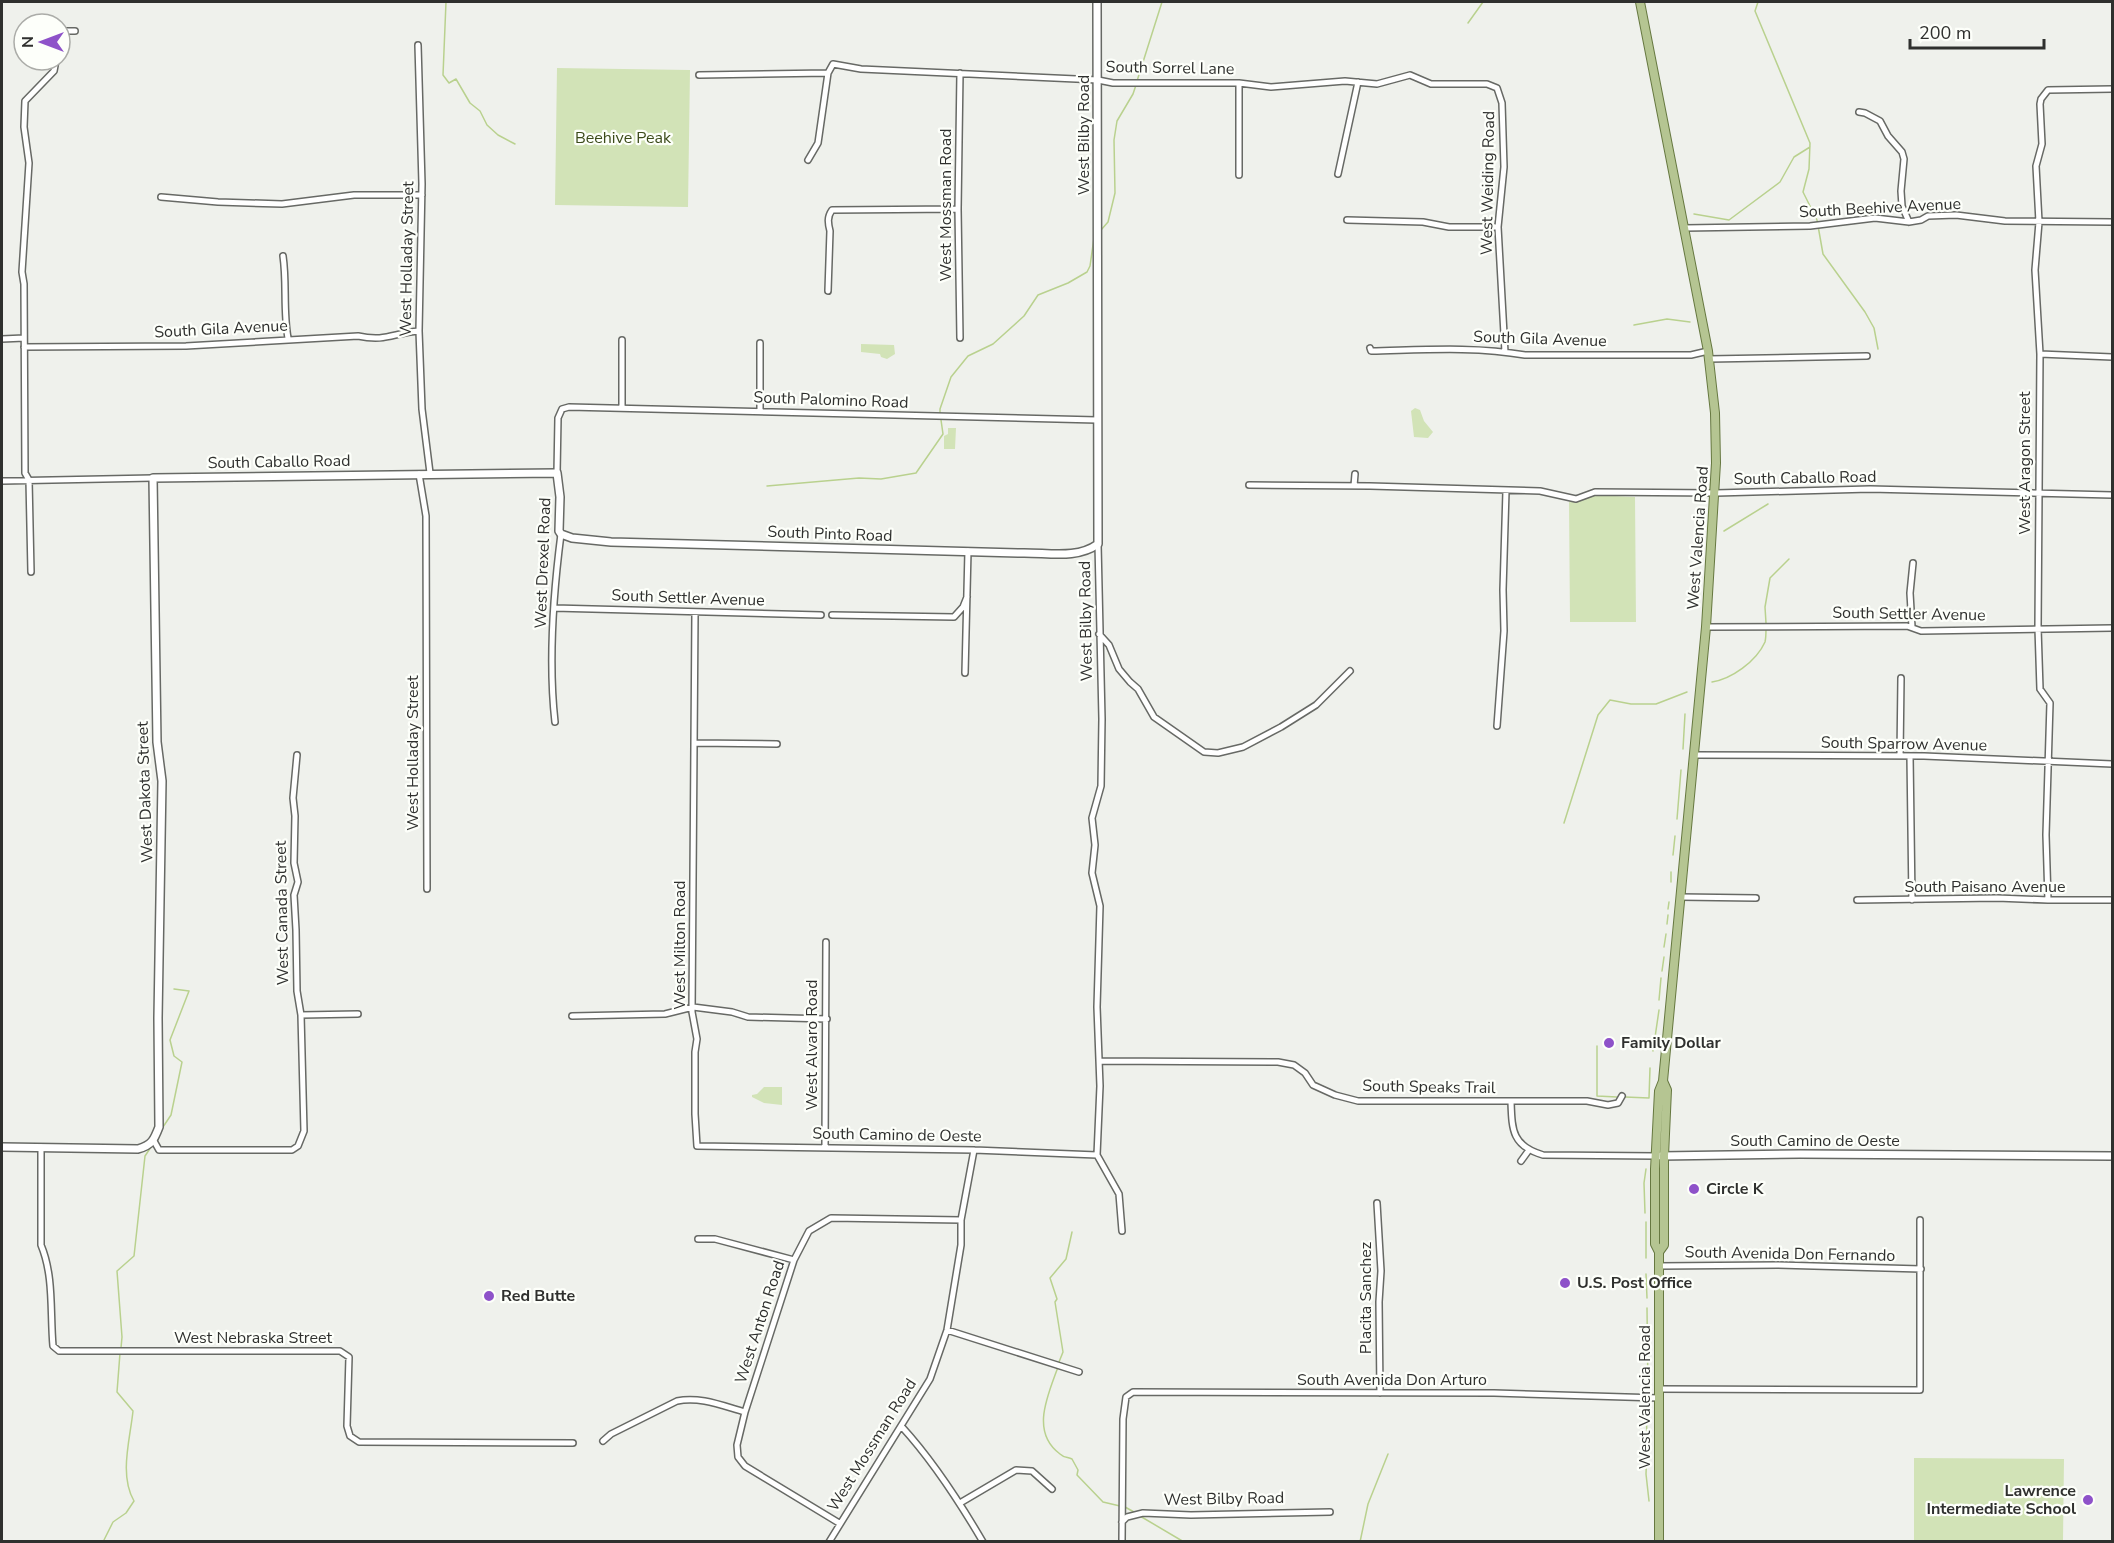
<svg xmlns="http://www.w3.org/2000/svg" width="2114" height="1543" font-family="'Nunito Sans',sans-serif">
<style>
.green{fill:#d2e3b7}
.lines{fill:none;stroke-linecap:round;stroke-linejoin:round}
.stream{stroke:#b9d18e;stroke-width:1.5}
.street-casing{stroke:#676965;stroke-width:8}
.secondary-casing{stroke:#676965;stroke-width:10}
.primary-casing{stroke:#667840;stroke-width:10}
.street{stroke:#fff;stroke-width:5}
.secondary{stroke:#fff;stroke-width:7}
.primary{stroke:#b5c592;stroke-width:8}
.poi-dot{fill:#8e52c9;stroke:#fdfffa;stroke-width:2}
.labels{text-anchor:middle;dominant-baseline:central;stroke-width:4.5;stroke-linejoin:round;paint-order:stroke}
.street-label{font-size:16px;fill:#2f302e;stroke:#fdfffa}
.park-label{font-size:16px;fill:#3b4a19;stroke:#fdfffa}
.poi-label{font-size:16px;font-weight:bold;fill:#2f302e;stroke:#fdfffa;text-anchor:start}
</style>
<rect width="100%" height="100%" fill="#eff1ec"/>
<path class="green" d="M557 68 690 70 688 207 555 205Z
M861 344 894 345 895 354 887 359 881 357 880 354 861 352Z
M1415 408 1420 410 1424 421 1433 432 1428 438 1414 437 1411 411Z
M948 428H956L955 449H944V436L948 434Z
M1595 495 1635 497 1636 622H1570L1569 502Z
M764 1087H782V1105L764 1103 752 1097V1095L757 1094Z
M1914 1458 2064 1459 2063 1541H1914Z"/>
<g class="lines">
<path class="stream" d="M446 2 443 75 449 83 456 79 470 103 480 111 487 125 498 135 515 144
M1758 2 1755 11 1810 143 1809 169 1803 192 1817 220 1823 254 1865 312 1874 328 1878 349
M1468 23 1483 2
M1137 81 1162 2
M1694 214 1729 220 1780 182 1794 157 1810 147
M1101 230 1108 222 1115 193 1114 140 1117 121 1133 94 1136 85
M1634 325 1667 319 1690 322
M940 415V409L951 377 968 356 993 344 1024 316 1038 295 1068 283 1087 272 1090 266 1094 238
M767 486 859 478 881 479 916 473 943 434 941 420
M1724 531 1768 504
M1766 623 1765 607 1770 578 1789 559
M1712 682C1731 679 1756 662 1765 642 1766 638 1766 632 1766 628
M1683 749 1685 714
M1677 819 1681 770
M1564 823 1598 715 1610 700 1631 704H1656L1687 692
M1673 855 1675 836
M1671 882V872
M1668 909 1669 902
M1667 924 1668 915
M1664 947 1666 934
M1662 971 1664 957
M1659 1000 1661 978
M1597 1046V1096L1617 1097
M1653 1051 1659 1010
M1625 1097 1649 1098 1650 1068
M161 1130 171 1115 182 1062 174 1056 170 1040 189 991 174 989
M1645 1213 1644 1183 1646 1169
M1646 1222V1258
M1646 1274 1647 1298
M1647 1308 1648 1394
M121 1348 122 1337 117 1271 134 1256 145 1156 151 1147
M1059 1362 1063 1352 1055 1302 1057 1299 1050 1278 1066 1259 1072 1232
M1058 1367C1048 1395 1030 1432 1060 1454 1064 1458 1068 1457 1072 1459L1078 1470 1077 1475 1103 1502 1120 1506
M1646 1405 1647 1438
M1647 1449 1646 1474 1649 1501
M1125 1507 1134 1512
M1140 1516 1184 1542
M103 1542 113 1522 126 1513 134 1501C119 1475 130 1440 133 1411L117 1392 120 1353
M1360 1542 1368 1504 1388 1454"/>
<defs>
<path id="street" d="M418 45 422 184 419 331 422 409 430 473
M60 46 64 31H75
M699 75 828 73 833 64 861 69 1098 80 1113 83H1239L1271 87 1345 81 1377 84 1410 75 1431 84H1487L1497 88 1502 103 1504 167 1498 227 1505 352
M1859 112 1865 113 1880 121 1888 136 1902 152 1904 159 1901 191 1902 206 1909 222
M808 160 818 143 828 73
M1338 174 1358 82
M1239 175V83
M161 197 218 202 282 204 354 195H422
M1347 220 1423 222 1449 227H1498
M1685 228 1810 226 1875 218 1909 222 1921 220 1928 216 1956 215 2005 221 2112 222
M283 256C287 283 283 311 288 338
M828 291 830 231C828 223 827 217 832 210L958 209
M960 338 958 209 960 73
M2 339 24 338
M622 340V408
M24 347 186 346 358 336C386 342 393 333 419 331
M1370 348 1371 351C1421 350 1474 346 1525 355H1691L1708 351
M2040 354 2112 357
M1709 359 1867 356
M760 411V343
M557 473 558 418 562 409 569 407 1097 420
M419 474 426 516 427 889
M2 481 153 478
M1249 485 1370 486 1540 491 1576 499 1595 492 1716 493 1870 489 2112 495
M1354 486 1355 474
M1098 544 1102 719 1101 786 1092 818 1095 845 1092 873 1100 906 1097 1007 1100 1086 1097 1155 1119 1194 1122 1231
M31 572 29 480 25 473 24 284 22 272 29 163 24 127 25 101 54 71 56 60
M554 608 821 615
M695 613 692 1012 697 1039 695 1052V1114L697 1146 974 1150 1097 1155
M832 615 954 617 963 607 967 597
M1706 627 1907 626 1921 631 2112 628
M1912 627 1910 593 1913 563
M1099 634 1109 645 1119 669 1130 682 1138 689 1154 717 1204 752 1218 753 1243 747 1281 727 1316 705 1350 671
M965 673 968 551
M555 722C548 660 553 596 561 534
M1497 726 1504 631 1503 590 1506 491
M694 743 777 744
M297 755 293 798 295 816 294 863 298 882 294 895 296 930 297 991 301 1015 358 1014
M1694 755 1924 756 2112 764
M1900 756 1901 678
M1910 756 1912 900
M1680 897 1756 898
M1857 900 1997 898 2048 900H2112
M2048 900 2046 835 2050 703 2040 689 2038 628 2040 354 2035 270 2039 222 2036 166 2042 144 2040 104 2041 99 2048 90 2112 89
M572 1016 665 1014 693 1007 732 1012 748 1017 827 1019
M1099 1061 1278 1062 1294 1065 1305 1073 1313 1085 1335 1095 1358 1101H1587L1608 1105 1618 1103 1622 1096
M1511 1102C1512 1130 1512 1146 1543 1155L1656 1156
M154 1141 159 1150H292L298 1146 304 1131 301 1015
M41 1147V1245C54 1276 50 1312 53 1346L59 1351H340L349 1357 347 1426 350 1436 359 1442 573 1443
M825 1147 826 942
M1521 1161 1529 1150
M1377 1203 1381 1271 1379 1302 1380 1393
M698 1239H715L794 1260
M1659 1266 1778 1265 1921 1269
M947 1330 1079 1372
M1659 1389 1920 1390V1220
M902 1427C934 1462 959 1501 983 1542
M603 1441 611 1434 677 1401C700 1396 723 1406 745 1412
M960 1503 1016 1470 1032 1471 1052 1489
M1122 1522 1127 1517 1143 1513 1191 1515 1330 1512
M839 1523 745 1466 738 1457 737 1445 745 1412 794 1260 809 1231 831 1218 961 1220
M829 1542 930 1379 947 1330 961 1245V1220L974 1150
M1122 1542 1123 1419 1126 1397 1133 1392 1494 1393 1659 1398"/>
<path id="secondary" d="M2 1147 138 1149C152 1145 154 1140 159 1127L158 1018 162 781 157 742 153 478 557 473 560 497 559 531 561 534 572 538 611 542 1020 553C1046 552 1076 560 1098 544L1097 2
M1661 1156 1800 1154 2112 1156"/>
<path id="primary" d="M1640 2 1708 351 1715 413 1716 463 1706 627 1663 1081 1659 1091 1655 1169V1244L1659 1252V1542
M1659 1252 1664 1245V1156L1667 1090 1663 1081"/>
</defs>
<use href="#street" class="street-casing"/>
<use href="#secondary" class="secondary-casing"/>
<use href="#primary" class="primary-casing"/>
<use href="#street" class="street"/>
<use href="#secondary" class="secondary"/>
<use href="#primary" class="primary"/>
</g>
<g class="poi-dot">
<circle cx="1609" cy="1043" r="6"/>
<circle cx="1694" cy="1189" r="6"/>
<circle cx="1565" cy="1283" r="6"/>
<circle cx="489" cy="1296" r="6"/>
<circle cx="2088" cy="1500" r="6"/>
</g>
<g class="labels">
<g class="street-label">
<text transform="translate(1170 68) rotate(1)">South Sorrel Lane</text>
<text transform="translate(1084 135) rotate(-90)">West Bilby Road</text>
<text transform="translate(1488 183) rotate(-89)">West Weiding Road</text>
<text transform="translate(946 205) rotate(-90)">West Mossman Road</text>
<text transform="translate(1880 208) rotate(-3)">South Beehive Avenue</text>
<text transform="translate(407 259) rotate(-89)">West Holladay Street</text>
<text transform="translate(221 329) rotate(-3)">South Gila Avenue</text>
<text transform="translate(1540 339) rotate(2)">South Gila Avenue</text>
<text transform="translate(831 400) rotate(2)">South Palomino Road</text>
<text transform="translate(279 462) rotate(-1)">South Caballo Road</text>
<text transform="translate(2025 463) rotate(-90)">West Aragon Street</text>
<text transform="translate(1805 478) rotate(-1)">South Caballo Road</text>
<text transform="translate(830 534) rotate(2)">South Pinto Road</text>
<text transform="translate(1698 538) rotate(-86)">West Valencia Road</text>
<text transform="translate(543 563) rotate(-88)">West Drexel Road</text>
<text transform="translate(688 598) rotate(2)">South Settler Avenue</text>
<text transform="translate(1909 614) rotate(1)">South Settler Avenue</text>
<text transform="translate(1086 621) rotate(-91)">West Bilby Road</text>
<text transform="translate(1904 744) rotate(1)">South Sparrow Avenue</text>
<text transform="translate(413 753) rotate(-90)">West Holladay Street</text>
<text transform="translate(145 792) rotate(-92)">West Dakota Street</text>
<text x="1985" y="887">South Paisano Avenue</text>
<text transform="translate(282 913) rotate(-91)">West Canada Street</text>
<text transform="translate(680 945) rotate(-90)">West Milton Road</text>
<text transform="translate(812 1045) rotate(-90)">West Alvaro Road</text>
<text transform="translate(1429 1087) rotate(1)">South Speaks Trail</text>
<text transform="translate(897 1135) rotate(1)">South Camino de Oeste</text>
<text x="1815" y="1141">South Camino de Oeste</text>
<text transform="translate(1790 1254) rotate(1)">South Avenida Don Fernando</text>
<text transform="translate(1366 1298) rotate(-90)">Placita Sanchez</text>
<text transform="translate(760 1322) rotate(-72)">West Anton Road</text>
<text x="253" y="1338">West Nebraska Street</text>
<text x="1392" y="1380">South Avenida Don Arturo</text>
<text transform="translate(1645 1397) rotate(-90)">West Valencia Road</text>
<text transform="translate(872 1445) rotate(-58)">West Mossman Road</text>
<text transform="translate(1224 1499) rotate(-1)">West Bilby Road</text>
</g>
<g class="park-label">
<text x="623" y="138">Beehive Peak</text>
</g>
<g class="poi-label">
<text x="1621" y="1043">Family Dollar</text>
<text x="1706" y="1189">Circle K</text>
<text x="1577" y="1283">U.S. Post Office</text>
<text x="501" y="1296">Red Butte</text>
<text x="2076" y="1491" text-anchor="end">Lawrence<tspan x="2076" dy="18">Intermediate School</tspan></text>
</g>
</g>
<rect width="2114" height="1543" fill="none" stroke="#2f302e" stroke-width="6"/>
<g transform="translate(42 42) rotate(270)"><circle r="28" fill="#fdfffa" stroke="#abaca8" stroke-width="1.5"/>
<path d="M0-4.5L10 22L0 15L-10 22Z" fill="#8e52c9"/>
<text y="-9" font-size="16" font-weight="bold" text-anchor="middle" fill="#2f302e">N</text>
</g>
<path d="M1910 39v9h134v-9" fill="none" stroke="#2f302e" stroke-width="3"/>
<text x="1919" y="39" font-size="18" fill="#2f302e" stroke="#fdfffa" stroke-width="4.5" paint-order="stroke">200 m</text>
</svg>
